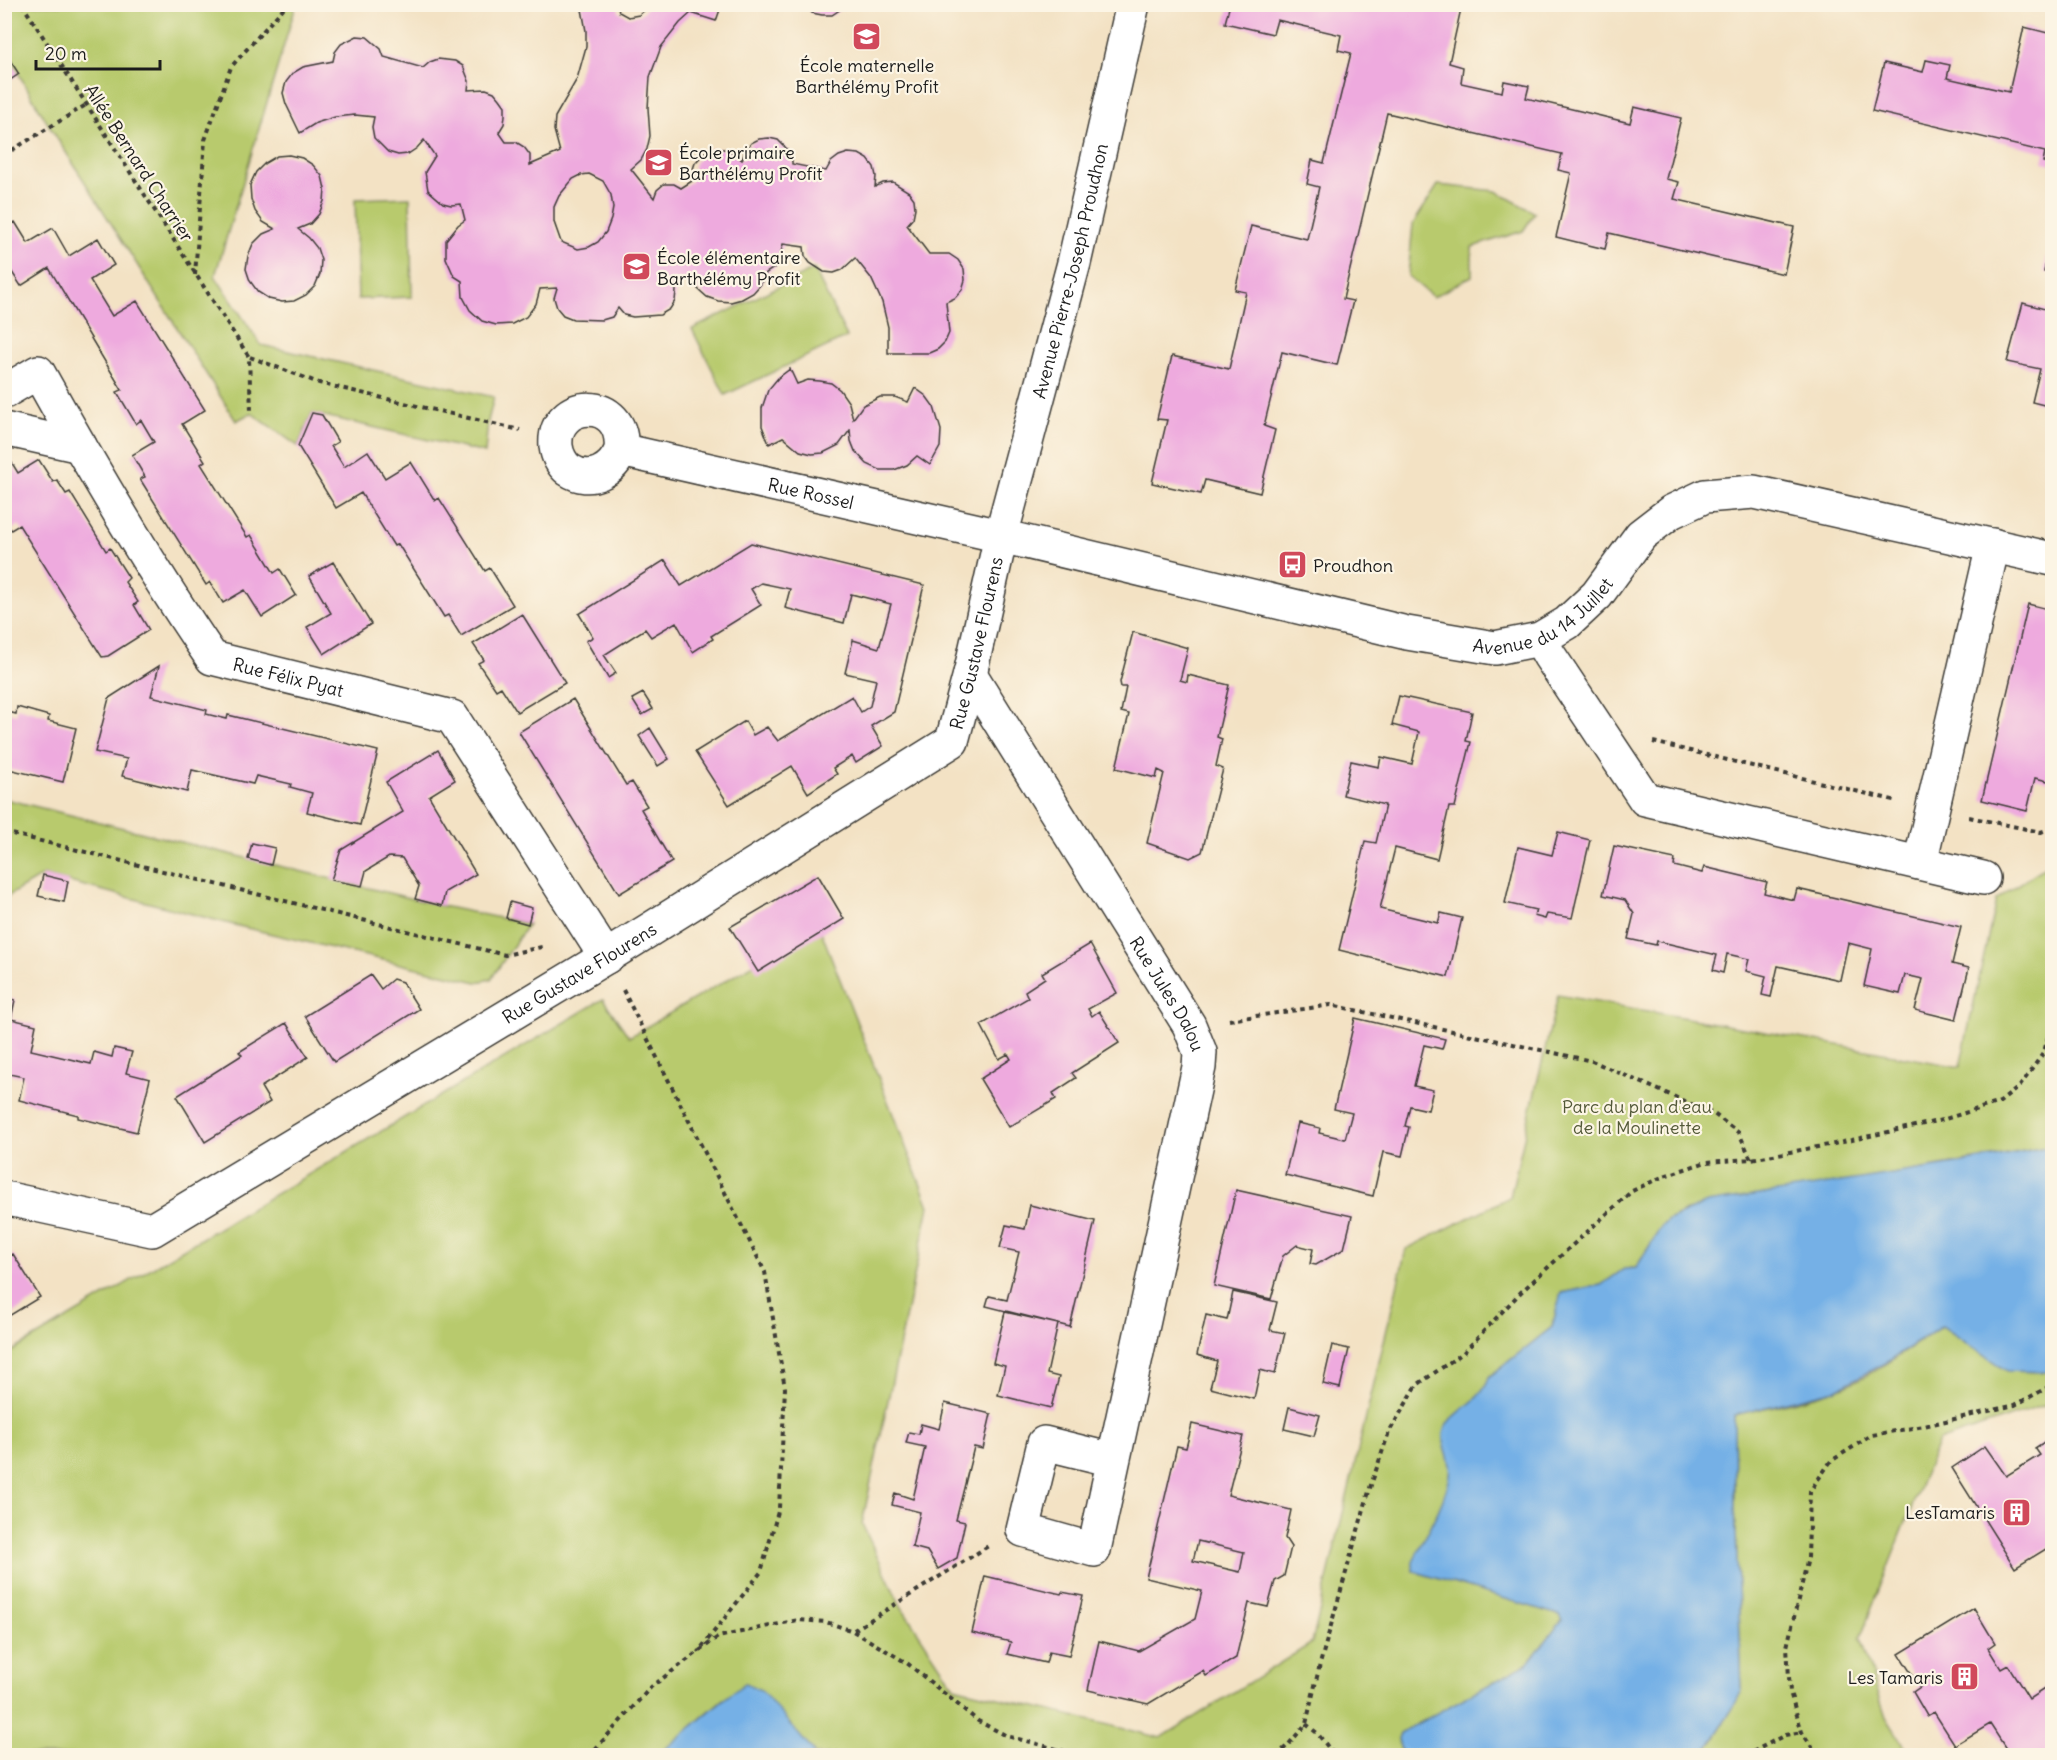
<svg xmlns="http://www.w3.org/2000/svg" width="2057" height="1760" font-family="Delius,sans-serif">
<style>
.green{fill:#b8ca6d;stroke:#6a7344;stroke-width:1.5}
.water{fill:#74b0e6;stroke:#486681;stroke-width:1.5}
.building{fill:#eeaade;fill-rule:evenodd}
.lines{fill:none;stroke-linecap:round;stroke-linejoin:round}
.minor-casing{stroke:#3c3a35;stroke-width:36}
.path{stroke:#3c3a35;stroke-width:4;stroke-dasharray:4.5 4.5;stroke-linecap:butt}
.minor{stroke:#fff;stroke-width:33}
.labels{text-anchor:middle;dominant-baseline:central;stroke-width:4.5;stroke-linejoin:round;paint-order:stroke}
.poi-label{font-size:18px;fill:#1c1c1c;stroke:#fcf5e5;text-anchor:start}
.street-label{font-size:18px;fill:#1c1c1c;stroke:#fcf5e5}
.park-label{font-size:18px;fill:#535938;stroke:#fcf5e5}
</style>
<rect width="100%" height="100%" fill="#fcf5e5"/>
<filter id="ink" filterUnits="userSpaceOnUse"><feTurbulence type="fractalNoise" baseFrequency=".0167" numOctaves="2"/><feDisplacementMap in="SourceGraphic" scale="12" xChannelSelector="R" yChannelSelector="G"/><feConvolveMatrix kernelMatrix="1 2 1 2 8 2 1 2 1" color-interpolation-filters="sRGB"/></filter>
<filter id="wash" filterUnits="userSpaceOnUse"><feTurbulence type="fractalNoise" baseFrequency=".008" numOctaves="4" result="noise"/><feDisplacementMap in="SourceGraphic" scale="24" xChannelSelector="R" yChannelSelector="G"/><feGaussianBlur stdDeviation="1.35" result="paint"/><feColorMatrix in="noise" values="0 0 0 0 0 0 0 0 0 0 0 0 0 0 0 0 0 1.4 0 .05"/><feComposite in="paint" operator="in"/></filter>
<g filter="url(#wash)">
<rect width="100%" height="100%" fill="#f3e2c4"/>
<path class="green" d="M5 5H296L215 276 261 345 494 397 488 421 485 453 312 413 298 446 251 413 236 421 50 127 5 51Z
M1438 185 1496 191 1535 213 1523 231 1472 247V276L1433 297 1408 276 1413 224Z
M410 197 412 297 358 299 355 199Z
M814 269 847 337 725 395 692 329Z
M5 799 442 906 528 924 491 979 477 982 234 925 43 875 5 898Z
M2052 862V1146L1686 1211 1668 1220 1661 1227 1636 1268 1624 1269 1601 1285 1561 1293 1552 1327 1489 1377 1487 1387 1444 1443C1447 1452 1451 1460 1451 1470 1451 1493 1423 1547 1413 1571L1559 1615 1562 1621 1527 1664 1400 1733 1398 1739 1402 1755H814L813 1751 776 1709 723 1699 658 1755H5L4 1356 603 999 629 1037 819 926 929 1206 862 1524 901 1606 954 1687 1161 1738 1312 1643 1406 1249 1510 1197 1558 995 1960 1067 1996 900Z
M1942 1326 2007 1371 2052 1372V1403L1938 1441 1860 1638 1886 1717 1910 1755 1703 1756 1733 1708 1742 1689 1735 1505 1734 1415C1772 1406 1811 1400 1847 1385 1881 1370 1912 1346 1942 1326Z"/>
<path class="water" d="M2052 1146V1372L2007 1371 1942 1326 1892 1359 1835 1390 1734 1415 1735 1505 1742 1690 1733 1708 1703 1755H1402L1398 1739 1400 1733 1527 1664 1562 1621 1559 1615 1413 1571V1561C1425 1537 1446 1501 1450 1475 1453 1459 1440 1445 1445 1430 1452 1410 1483 1402 1489 1377L1552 1327 1561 1293 1601 1285 1624 1269 1636 1268 1661 1227 1668 1220 1707 1203 1962 1163Z
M745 1683 761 1690 813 1751 814 1755H658L724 1699Z"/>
<g id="blocks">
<path class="building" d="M581 4H617L619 12 628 17 639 15 647 8 648 4H722L716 21 691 13 680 23 661 47 650 77 648 108 650 136 647 149 641 160 631 169 654 198 657 190 664 184H674L681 188 692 181V172L695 163 708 149H727L742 160 745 151 751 143 759 139 769 138 778 140 792 154V164L826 171 831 162 839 156 848 153 859 154 868 159 874 167 876 176 875 187 883 183 893 182 909 192 914 199 915 208 913 218 907 225 929 254H949L958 260 964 269 965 280 962 290 955 298 946 302 949 333 945 342 938 349 929 353H888V327L882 302 871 278 855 258 842 270 834 273 824 272 810 263 805 256 804 247 783 244 779 261 774 268 766 273 761 284 753 293 742 299 731 302 718 301 707 297 698 289 691 278 671 281 676 291 675 301 670 309 660 315 633 317 624 315 618 308 612 317 602 320 573 319 563 315 557 308 554 298 557 288 540 289 536 304 526 317 512 324 496 325 482 321 470 310 463 297 462 281 454 276 446 258V240L458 225 465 220 461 204 451 205 443 203 428 190 425 172 435 156 424 140 417 148 408 154 398 155 388 152 374 138 372 127 374 117 355 115 335 117 316 123 300 133 286 104 283 93 286 82 293 73 303 67 333 61 335 52 341 44 357 36 367 37 381 49 384 57 423 68 430 62 438 59 455 61 463 66 469 81 468 90 486 89 494 92 500 99 505 106V115L504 124 499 132 506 142H516L524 147 530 155V165L560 152 554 130 555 117 577 79 586 47V31ZM589 174 603 181 611 195 613 208 611 219 606 232 598 242 589 247 578 249 561 242 554 222V207L559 196 573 179 581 175Z
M803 4H844L841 9 832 15H822L812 13Z
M1230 4H1462L1449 63 1463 67 1461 83 1502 92 1504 81 1529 86 1526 98 1630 123 1634 107 1681 118 1666 179 1679 182 1674 199 1794 227 1784 274 1609 233 1605 249 1556 237 1571 173 1558 170 1562 154 1387 113 1343 299 1353 301 1337 365 1282 352 1264 426 1275 430 1260 493 1205 480 1201 494 1152 483 1167 420 1157 419 1172 356 1229 369 1246 292 1235 290 1251 226 1307 239 1319 187 1307 184 1312 160 1324 163 1351 53 1338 50 1341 35 1277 20 1273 34 1225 23Z
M2024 27 2052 34V164L2043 162 2045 152 1872 111 1884 63 1923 72 1926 60 1950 65 1947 78 2009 92Z
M6 54 19 74 4 84V55Z
M289 155 302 158 313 165 322 176 325 189 324 201 319 214 310 224 298 229 309 238 317 248 321 260 320 274 315 286 306 295 294 301 282 302 269 299 258 292 250 281 246 269 248 256 253 244 263 234 275 229 263 222 255 211 251 199 250 185 256 172 265 163 277 156Z
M15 222 28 243 53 228 69 256 98 238 114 265 90 280 112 316 137 301 205 410 182 424 205 461 201 464 247 537 251 535 274 573 280 569 296 595 262 617 245 590 223 603 210 582 206 585 140 479 145 477 132 455 154 442 141 420 136 424 117 392 122 390 49 268 21 286 6 263 4 264V229Z
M2052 251V274L2044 272 2047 257 2050 258Z
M2023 303 2052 311V407L2032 402 2040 369 2007 362Z
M790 369 797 384 808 380 820 381 831 383 840 390 849 403 853 419 863 405 880 397H895L908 402 915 388 926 396 934 407 941 430 940 447 930 465 917 456 907 465 894 470H880L867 464 855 451 851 441 850 430 839 445 823 453 812 454 800 451 783 437 769 444 762 426V408L768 390 778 378Z
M312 413 322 415 338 442 331 446 344 467 368 451 385 478 411 462 435 501 439 498 485 571 490 568 513 605 461 636 448 615 444 617 398 544 394 546 361 493 336 508 298 446Z
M4 450 18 473 39 460 53 482 57 480 66 494 70 492 106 551 110 548 129 578 125 582 138 602 134 605 149 630 108 656 102 657 19 525 11 530 4 519Z
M751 543 924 585 894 712 871 726 883 746 856 763 852 756 833 768 837 774 808 793 792 766 729 805 695 752 745 721 753 735 767 727 778 741 852 696 861 712 870 706 876 680 845 673 853 640 879 648 891 604 851 594 844 623 785 608 790 589 761 583 751 589 761 605 711 636 713 639 693 652 676 622 651 637 645 629 604 655 616 673 608 678 586 641 593 637 579 614 665 560 681 586Z
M333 562 371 624 324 654 307 627 331 613 309 576Z
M2028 604 2052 610V782L2035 778 2027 811 1982 800Z
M522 614 565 683 517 712 501 687 496 690 478 663 484 660 473 644Z
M1133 632 1188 648 1180 680 1187 682 1188 675 1229 685 1217 737 1222 739 1216 766 1223 769 1202 852 1190 858 1147 843 1164 773 1158 770 1156 778 1116 768 1129 714 1121 712 1126 687H1121L1120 682Z
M159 666 151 696 207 710 206 714 227 719 228 715 378 751 360 825 307 812 312 793 290 787 291 784 256 776 253 784 192 770 187 792 122 776 127 759 95 752 109 698Z
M643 693 653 709 642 715 632 699Z
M1399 696 1472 712 1466 741 1471 742 1455 807H1449L1437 859 1395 848 1380 909 1438 923 1441 913 1462 918 1448 977 1339 950 1365 841 1376 843 1385 805 1343 795 1351 761 1379 767 1381 757 1412 764 1419 732 1392 725Z
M573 699 626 785 632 782 647 806 641 809 672 862 619 894 519 732Z
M17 707 49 716 48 721 76 728 63 782 4 768V711L16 714Z
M650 728 669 759 658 766 639 736Z
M438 750 455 780 429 796 476 874 445 892 442 906 415 899 419 886 402 858 389 857 366 871 362 886 331 880 341 850 403 812 386 782Z
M1558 832 1590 840 1572 918 1547 914 1545 919 1534 916 1536 910 1505 903 1518 847 1552 855Z
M252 843 275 848 271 865 248 859Z
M1614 846 1675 859 1674 866 1702 873 1704 867 1767 882 1764 893 1794 900 1797 889 1961 927 1952 964 1969 968 1956 1020 1915 1010 1923 979 1905 975 1900 994 1864 986 1872 949 1848 943 1840 980 1778 966 1771 997 1762 995 1766 976 1746 971 1749 959 1727 954 1723 973 1713 970 1717 955 1657 941 1656 945 1628 939 1634 914 1625 900 1603 895Z
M43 875 68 881 64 902 38 896Z
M818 875 844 919 758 972 730 927Z
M510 902 532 908 528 924 506 918Z
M1090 944 1117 993 1088 1009 1092 1016 1099 1011 1119 1043 1072 1073 1076 1078 1053 1093 1056 1099 1009 1127 980 1079 1011 1059 1008 1054 999 1059 981 1025 1028 998 1025 991 1045 978 1042 973Z
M371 975 381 989 393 979 402 982 419 1009 334 1062 305 1016Z
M4 997 15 1000 11 1019 36 1025 31 1050 91 1064 94 1052 112 1057 114 1048 132 1052 126 1073 150 1079 137 1132 78 1118V1115L19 1100 24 1077 4 1073Z
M1355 1018 1445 1039 1442 1049 1424 1045 1414 1086 1433 1090 1428 1110 1410 1106 1405 1126 1409 1127 1402 1156 1383 1152 1373 1196 1285 1175 1298 1123 1320 1128 1319 1133 1345 1139 1352 1113 1334 1109Z
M286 1023 308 1057 261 1087 270 1102 205 1142 177 1096 242 1055 239 1052Z
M1236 1190 1352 1216 1344 1249 1316 1265 1310 1264 1313 1249 1297 1245 1283 1256 1271 1299 1214 1286Z
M1030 1205 1095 1221 1070 1327 986 1306 989 1296 1007 1300 1019 1252 1000 1248 1006 1225 1025 1229Z
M13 1254 40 1297 4 1319V1259Z
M1233 1292 1277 1302 1270 1330 1285 1333 1275 1374 1260 1370 1254 1399 1210 1388 1217 1361 1197 1355 1206 1315 1227 1320Z
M1005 1312 1058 1324 1047 1374 1059 1377 1051 1408 998 1395 1005 1366 993 1363Z
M1332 1345 1349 1349 1340 1388 1323 1384Z
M945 1403 991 1414 983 1449 974 1447 965 1484 956 1520 965 1522 957 1558 938 1569 927 1551 912 1547 920 1512 892 1505 895 1493 913 1499 925 1447 906 1443 909 1432 919 1434 921 1424 939 1429Z
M1289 1407 1320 1415 1314 1436 1284 1429Z
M1192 1424 1243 1436 1228 1495 1291 1510 1285 1538 1291 1547 1284 1576 1275 1581 1268 1607 1249 1603 1236 1658 1206 1676 1203 1671 1148 1704 1088 1690 1099 1641 1139 1651 1195 1619 1202 1591 1146 1578 1177 1446 1186 1448ZM1198 1541 1244 1552 1240 1572 1193 1561Z
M2052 1437V1552L2049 1547 2015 1568 1952 1468 1985 1446 2006 1476 2040 1455 2035 1448Z
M985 1576 1061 1594 1062 1592 1083 1596 1069 1656 1049 1652 1046 1663 1007 1654 1011 1642 972 1633Z
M1974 1608 1995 1643 1988 1648 2001 1669 2008 1665 2029 1699 2052 1684V1755H2010L1990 1724 1955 1745 1934 1712 1927 1716 1913 1692 1920 1687 1899 1654Z"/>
</g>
</g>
<g filter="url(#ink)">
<use href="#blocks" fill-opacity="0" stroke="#3c3a35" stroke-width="1.5"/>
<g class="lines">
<defs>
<g id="minor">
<path id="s1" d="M4 392 38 372C92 469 149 566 212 658L452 717 606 957"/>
<path d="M4 429 80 446"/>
<path id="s2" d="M621 450C613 471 590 484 569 470 562 465 557 455 556 446 552 398 626 395 621 450L1001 536 1407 633 1495 648 1540 639 1567 623 1597 595 1641 535 1671 512 1705 496 1754 492 2052 559"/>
<path d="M1540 639 1549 655 1645 799 1983 878"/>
<path id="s3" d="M970 674 1189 1025 1200 1052 1199 1067 1094 1550 1023 1530 1044 1443 1113 1460"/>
<path d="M1920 863 1993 545"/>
<path id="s4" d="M4 1198 152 1230 606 957 952 741 970 674 1001 536 1074 263 1133 4"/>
</g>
</defs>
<use href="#minor" class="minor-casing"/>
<path class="path" d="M22 4 249 357 251 412
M4 155 86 105
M195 275 205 140 231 67 287 4
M250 357 319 383 520 430
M1653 742 1897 801
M1969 817 2041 832 2052 828
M4 832 505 955 546 946
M623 990 765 1272 785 1388 779 1508 761 1572 698 1652
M1229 1020 1331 1005 1592 1061 1714 1114 1739 1133 1751 1159
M854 1630 990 1545
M1306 1724 1317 1733 1335 1756
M589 1756 651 1687 718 1637 798 1620 826 1622 853 1631 907 1663 978 1721 1007 1736 1083 1756
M1276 1756 1288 1745 1306 1724 1320 1664 1370 1488 1389 1432 1417 1385 1463 1353 1521 1292 1632 1191 1664 1176 1706 1162 1751 1159 1834 1144 1942 1120 2000 1102 2020 1086 2044 1052 2050 1029 2052 985
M1745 1756 1785 1735 1802 1732
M1818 1756 1802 1732 1790 1692 1787 1647 1808 1558 1810 1491 1831 1461 1872 1435 1924 1426 2015 1405 2052 1385"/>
<use href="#minor" class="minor"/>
</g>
</g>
<defs>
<symbol id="school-square" viewBox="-11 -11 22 22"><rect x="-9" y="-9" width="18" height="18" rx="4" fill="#d1495b" stroke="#fcf5e5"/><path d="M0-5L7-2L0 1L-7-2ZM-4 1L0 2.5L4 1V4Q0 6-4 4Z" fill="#fff"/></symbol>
<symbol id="bus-square" viewBox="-11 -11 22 22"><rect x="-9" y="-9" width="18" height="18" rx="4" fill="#d1495b" stroke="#fcf5e5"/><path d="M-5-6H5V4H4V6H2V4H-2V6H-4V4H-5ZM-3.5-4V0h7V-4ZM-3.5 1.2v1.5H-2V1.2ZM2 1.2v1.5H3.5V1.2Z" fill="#fff"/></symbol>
<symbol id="building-square" viewBox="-11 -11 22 22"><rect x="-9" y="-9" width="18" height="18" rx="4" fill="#d1495b" stroke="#fcf5e5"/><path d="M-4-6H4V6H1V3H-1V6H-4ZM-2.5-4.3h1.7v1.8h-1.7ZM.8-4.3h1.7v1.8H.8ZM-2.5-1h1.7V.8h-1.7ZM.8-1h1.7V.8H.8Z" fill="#fff"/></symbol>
</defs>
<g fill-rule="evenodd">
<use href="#school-square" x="850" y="20" width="33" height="33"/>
<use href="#school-square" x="642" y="146" width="33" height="33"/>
<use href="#school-square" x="620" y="250" width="33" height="33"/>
<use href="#bus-square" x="1276" y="548" width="33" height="33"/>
<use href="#building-square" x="2000" y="1496" width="33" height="33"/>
<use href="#building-square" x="1948" y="1660" width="33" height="33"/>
</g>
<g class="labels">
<g class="poi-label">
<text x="867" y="65" text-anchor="middle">École maternelle<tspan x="867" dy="21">Barthélémy Profit</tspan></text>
<text x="679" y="152">École primaire<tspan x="679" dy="21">Barthélémy Profit</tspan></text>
<text x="657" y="257">École élémentaire<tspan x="657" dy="21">Barthélémy Profit</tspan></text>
<text x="1313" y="565">Proudhon</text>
<text x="1995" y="1512" text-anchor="end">LesTamaris</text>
<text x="1943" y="1677" text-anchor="end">Les Tamaris</text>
</g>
<g class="street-label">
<text transform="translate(139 163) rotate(57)">Allée Bernard Charrier</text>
<text stroke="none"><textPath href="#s4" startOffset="1574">Avenue Pierre-Joseph Proudhon</textPath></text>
<text stroke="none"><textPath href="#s2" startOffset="402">Rue Rossel</textPath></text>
<text stroke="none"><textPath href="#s2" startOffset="1161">Avenue du 14 Juillet</textPath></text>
<text stroke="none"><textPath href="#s4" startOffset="1190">Rue Gustave Flourens</textPath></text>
<text stroke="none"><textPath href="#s1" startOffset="453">Rue Félix Pyat</textPath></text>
<text stroke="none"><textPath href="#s4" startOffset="650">Rue Gustave Flourens</textPath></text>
<text stroke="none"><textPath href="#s3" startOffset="376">Rue Jules Dalou</textPath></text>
</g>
<g class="park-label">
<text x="1637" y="1106">Parc du plan d'eau<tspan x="1637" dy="21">de la Moulinette</tspan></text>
</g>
</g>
<rect width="2057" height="1760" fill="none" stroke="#fcf5e5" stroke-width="24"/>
<path d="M36 60v9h124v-9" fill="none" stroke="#1c1c1c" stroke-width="3"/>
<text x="45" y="60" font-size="18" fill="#1c1c1c" stroke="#fcf5e5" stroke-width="4.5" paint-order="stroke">20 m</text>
</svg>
